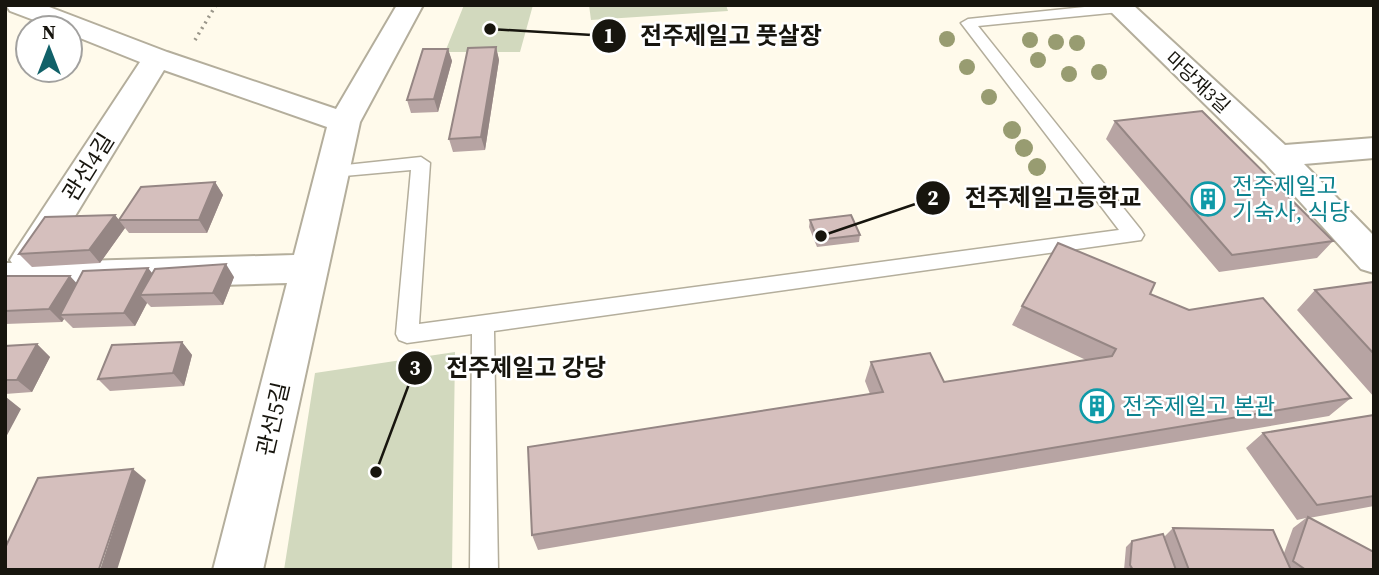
<svg xmlns="http://www.w3.org/2000/svg" width="1379" height="575" font-family="'Source Serif 4','Noto Sans KR',serif">
<style>
.green{fill:#d2d9be}
.lines{fill:none;stroke-linecap:round;stroke-linejoin:round}
.service-casing{stroke:#b4ae9c;stroke-width:3}
.minor-casing{stroke:#b4ae9c;stroke-width:4}
.path{stroke:#9a968a;stroke-width:3.5;stroke-dasharray:2 4.5;stroke-linecap:butt}
.service{fill:#fff;fill-rule:evenodd}
.minor{fill:#fff;fill-rule:evenodd}
.tree{fill:#989c71}
.wall{fill:#b7a4a3}
.shaded-wall{fill:#958684}
.building{fill:#d5bfbd;stroke:#958684;stroke-width:2}
.labels{text-anchor:middle;dominant-baseline:central;stroke-width:5;stroke-linejoin:round;paint-order:stroke}
.far-street-label{font-size:19px;fill:#17150e;stroke:#fff}
.street-label{font-size:23px;fill:#17150e;stroke:#fff}
.culture-label{font-size:23px;fill:#0d838f;stroke:#fff;text-anchor:start}
.leader{fill:none;stroke:#17150e;stroke-width:2.5}
.callout-dot{fill:#17150e;stroke:#fff;stroke-width:2.5}
.mark-label{font-size:21px;text-anchor:middle;font-weight:bold;fill:#fff}
.callout-label{font-size:24px;text-anchor:middle;font-weight:bold;fill:#17150e;stroke:#fff;stroke-width:5;stroke-linejoin:round;paint-order:stroke}
</style>
<rect width="100%" height="100%" fill="#fffaeb"/>
<path class="green" d="M464 5H533L520 52H445Z
M589 5H726L728 11 591 20Z
M455 352 452 570H284L315 373Z"/>
<g class="lines">
<defs>
<path id="service" d="M1104 5H1125L1127 8 1120 12 978 26 1141 230 1144 235 1141 240 494 331 498 570H470L472 334 407 343 399 340 396 334 411 170 333 177 324 171 327 167 421 157 430 163 419 324 1119 230 961 23 968 19Z"/>
<path id="minor" d="M6 5H44L167 52 336 109 397 5H423L360 122 263 570H213L287 283 5 291V263H12L10 260 16 250 140 62 70 34V28H55L10 11ZM164 70 327 127 294 255 47 262Z
M1104 5H1133L1285 145 1374 138V158L1304 164 1374 236V273L1361 269 1265 163Z"/>
</defs>
<use href="#service" class="service-casing"/>
<use href="#minor" class="minor-casing"/>
<path class="path" d="M195 40 216 5"/>
<use href="#service" class="service"/>
<use href="#minor" class="minor"/>
</g>
<g class="tree">
<circle cx="947" cy="39" r="8"/>
<circle cx="1030" cy="40" r="8"/>
<circle cx="1056" cy="42" r="8"/>
<circle cx="1077" cy="43" r="8"/>
<circle cx="1038" cy="60" r="8"/>
<circle cx="967" cy="67" r="8"/>
<circle cx="1099" cy="72" r="8"/>
<circle cx="1069" cy="74" r="8"/>
<circle cx="989" cy="97" r="8"/>
<circle cx="1012" cy="130" r="9"/>
<circle cx="1024" cy="148" r="9"/>
<circle cx="1037" cy="167" r="9"/>
</g>
<path class="wall" d="M496 47 499 60 485 150 453 152 449 139Z
M448 49 452 61 438 112 411 113 407 100Z
M1115 121 1333 241 1317 258 1219 272 1106 139Z
M215 182 223 195 207 233H129L125 228 100 263 32 267 19 254 115 215 119 220Z
M810 220 860 235 859 242 817 247 809 227Z
M148 268 152 273 234 277 223 305 151 307 147 303 135 326 73 328 64 319 62 322 5 324V276L77 284Z
M1374 282V397L1297 310 1315 290Z
M1150 294 1351 398 1329 416 538 550 532 535 870 394 865 381 871 362 944 382 1086 360 1012 325 1022 306Z
M182 342 192 355 184 386 110 391 98 379Z
M37 344 50 357 32 392 5 394V346Z
M1374 415V506L1309 518 1374 570H1124L1126 547 1132 541 1164 537 1173 528 1284 553 1293 528 1306 518 1297 520 1246 448 1263 433Z"/>
<path class="shaded-wall" d="M496 47 499 60 485 150 481 137Z
M448 49 452 61 438 112 434 99Z
M215 182 223 195 207 233 199 220Z
M115 215 125 228 100 263 89 250Z
M226 264 234 277 223 305 213 293Z
M148 268 158 281 140 295 147 303 135 326 124 313Z
M70 276 82 289 60 315 64 319 62 322 49 309Z
M182 342 192 355 184 386 173 373Z
M37 344 50 357 32 392 17 380Z
M6 397 21 409 5 439V399Z
M133 469 146 480 117 570H100Z"/>
<path class="building" d="M496 47 481 137 449 139 468 48Z
M423 49H448L434 99 407 100Z
M1202 111 1333 241 1232 255 1115 121Z
M215 182 199 220H119L141 187Z
M115 215 89 250 19 254 45 217Z
M851 215 860 235 818 240 810 220Z
M1058 243 1155 283 1150 294 1189 310 1263 298 1351 398 532 535 528 447 883 392 871 362 930 353 944 382 1112 356 1116 349 1022 306Z
M226 264 213 293 140 295 155 269Z
M148 268 124 313 60 315 83 271Z
M5 276H70L49 309 5 311Z
M1374 282V354L1315 290Z
M182 342 173 373 98 379 112 345Z
M37 344 17 380H5V346Z
M1374 415V496L1317 505 1263 433Z
M133 469 99 569 5 570V548L38 478Z
M1308 517 1374 552V570H1306L1293 561Z
M1173 528 1273 530 1291 570H1189Z
M1163 534 1176 570H1133L1130 565 1132 541Z"/>
<defs>
<symbol id="building-ring" viewBox="-11 -11 22 22"><circle r="9.5" fill="#fff" stroke="#0f9aa8" stroke-width="1.5"/><path d="M-4-6H4V6H1V3H-1V6H-4ZM-2.5-4.3h1.7v1.8h-1.7ZM.8-4.3h1.7v1.8H.8ZM-2.5-1h1.7V.8h-1.7ZM.8-1h1.7V.8H.8Z" fill="#0f9aa8"/></symbol>
</defs>
<g fill-rule="evenodd">
<use href="#building-ring" x="1189" y="180" width="38" height="38"/>
<use href="#building-ring" x="1078" y="387" width="38" height="38"/>
</g>
<g class="labels">
<g class="far-street-label">
<text transform="translate(1198 82) rotate(43)">마당재3길</text>
</g>
<g class="street-label">
<text transform="translate(88 167) rotate(-58)">관선4길</text>
<text transform="translate(273 419) rotate(-77)">관선5길</text>
</g>
<g class="culture-label">
<text x="1232" y="186">전주제일고<tspan x="1232" dy="26">기숙사, 식당</tspan></text>
<text x="1122" y="406">전주제일고 본관</text>
</g>
</g>
<path class="leader" d="M490 29L609 36M821 236L933 198M376 472L415 368"/>
<g class="callout-dot">
<circle cx="490" cy="29" r="7"/>
<circle cx="821" cy="236" r="7"/>
<circle cx="376" cy="472" r="7"/>
<circle cx="609" cy="36" r="18"/>
<circle cx="933" cy="198" r="18"/>
<circle cx="415" cy="368" r="18"/>
</g>
<g class="mark-label">
<text x="609" y="43">1</text>
<text x="933" y="205">2</text>
<text x="415" y="375">3</text>
</g>
<g class="callout-label">
<text x="731" y="44">전주제일고 풋살장</text>
<text x="1053" y="206">전주제일고등학교</text>
<text x="526" y="376">전주제일고 강당</text>
</g>
<rect width="1379" height="575" fill="none" stroke="#17150e" stroke-width="14"/>
<g transform="translate(49 49)"><circle r="33" fill="#ffffff" stroke="#a2a19f" stroke-width="2"/>
<path d="M0-5L12 26L0 18L-12 26Z" fill="#116169"/>
<text y="-10" font-size="19" font-weight="bold" text-anchor="middle" fill="#17150e">N</text>
</g>
</svg>
